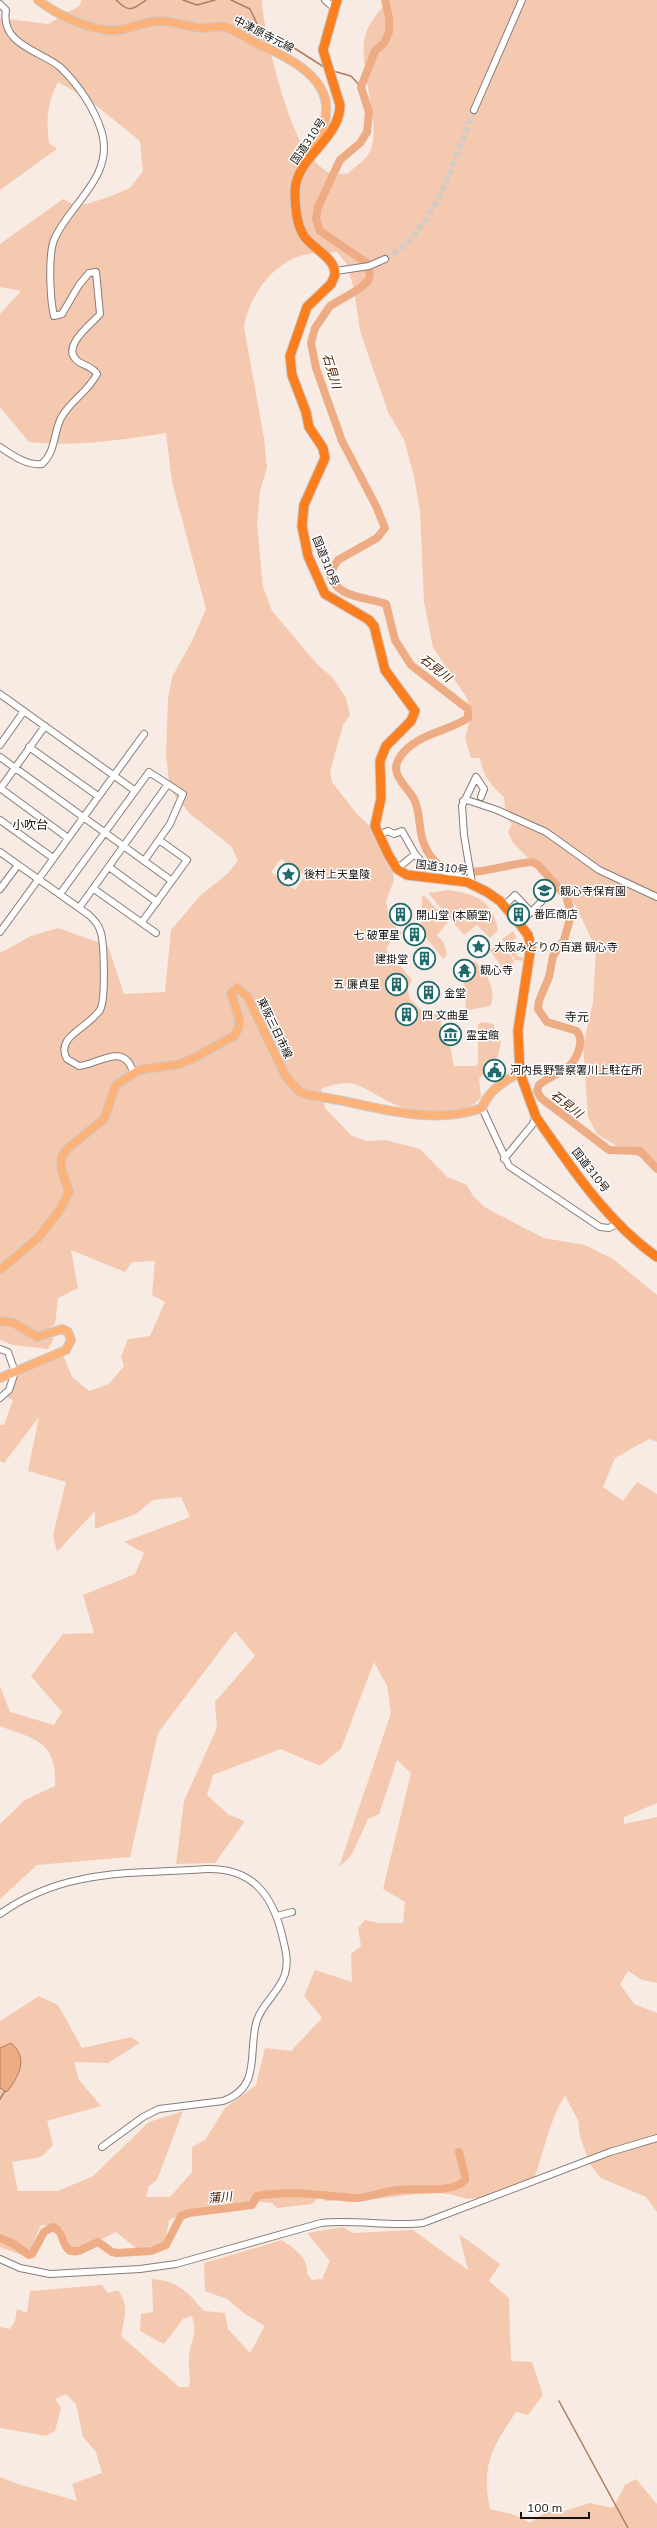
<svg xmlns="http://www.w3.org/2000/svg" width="657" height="2528" font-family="Mulish,'Noto Sans JP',sans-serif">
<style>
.green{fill:#f5c9b0;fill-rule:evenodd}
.water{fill:#eeac85;stroke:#ad7d61}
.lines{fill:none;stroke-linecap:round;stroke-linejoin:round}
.stream{stroke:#ad7d61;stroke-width:1.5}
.river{stroke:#eeac85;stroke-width:8}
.minor-tunnel{stroke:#d5cac4;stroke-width:6;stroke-dasharray:6 3;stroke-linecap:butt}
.minor-casing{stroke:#887d78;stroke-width:8}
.major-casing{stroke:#cbcaca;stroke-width:10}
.highway-casing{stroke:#cbcaca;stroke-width:11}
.minor{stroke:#fff;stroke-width:6}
.major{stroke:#fdb279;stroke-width:8}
.highway{stroke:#fb7e1f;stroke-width:9}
.labels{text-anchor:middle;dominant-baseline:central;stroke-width:3;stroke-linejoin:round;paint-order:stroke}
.street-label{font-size:11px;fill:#14100e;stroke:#fff}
.poi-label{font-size:11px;fill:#14100e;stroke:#fff;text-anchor:start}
.water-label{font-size:12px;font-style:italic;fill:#4a2003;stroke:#fff}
.neighbourhood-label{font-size:12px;fill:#14100e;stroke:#fff}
</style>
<rect width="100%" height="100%" fill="#f7ebe4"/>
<path class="green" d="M82 0H262C263 32 286 117 302 144 308 155 316 164 326 171 331 175 341 173 347 174 353 168 363 162 368 155 385 129 357 70 365 36 368 24 380 10 388 0H657V1165L622 1149 597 1134 588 1117 583 1046 593 1002 596 949 576 906 513 843 508 832 512 824 506 818 504 797C491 786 483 775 480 758H471L465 738 471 716 467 698 433 648 424 602 420 511 414 476 404 440 388 412 360 331 354 290 347 264 337 252C326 253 311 252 300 256 271 265 248 299 244 327L264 438 267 467 260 491 257 524 263 587 272 611 318 665 333 678 346 698 350 715 343 725 330 772 332 782 356 813 373 829 392 867 394 880 386 901 390 922 402 933 390 942 386 949 412 980 408 988 409 998 420 1009 440 1016 443 1039 450 1046 454 1066H476L478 1063V1024L482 1022 493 1024 501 1042 498 1056 479 1079 481 1097C466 1117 429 1116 407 1109 388 1104 372 1090 354 1084 345 1081 330 1086 321 1089L325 1108 352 1136 366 1141 386 1140 420 1149 447 1177 467 1185 473 1196 486 1208 544 1238 585 1245 613 1259 657 1295V1442L649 1439 615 1458 603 1487 623 1501 637 1482 657 1494V1803L624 1817V1824L657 1817V1983L642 1980 628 1971 620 1984 634 2004 657 2013V2212L646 2197 601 2178 590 2164 580 2137 578 2120 565 2096C548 2122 544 2155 532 2184L495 2196 468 2199 449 2194 430 2192 377 2199 326 2201 319 2197 312 2204 277 2208 272 2203 251 2201 246 2209 224 2202C207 2215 190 2211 169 2220L165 2244 137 2249 116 2232 88 2246 74 2257 63 2229 41 2225 27 2257 0 2247V2021L39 1996 58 2005 82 2048 131 2037 140 2043 108 2063 74 2062 79 2080 101 2106 47 2121 53 2145 41 2157 12 2162 18 2191H58L93 2176 149 2122 183 2111 157 2180 149 2186 146 2197H170L192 2172V2147L205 2140 225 2108 256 2085 265 2048 291 2051 322 2018 304 1996 315 1970 352 1982 351 1954 361 1946 358 1928 365 1920 379 1923H403L405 1902 383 1889 411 1773 397 1760 379 1814 368 1819 351 1856 339 1867 391 1713 387 1686 374 1662 341 1749 320 1766 281 1749 213 1775 207 1795 229 1815 245 1821 215 1863 176 1864 184 1801 217 1728 215 1702 255 1656 235 1631 158 1733 130 1857 37 1865 0 1899V1824L25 1800 55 1786C57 1741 36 1740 0 1726V1686L10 1712 54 1725 62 1712 31 1676 63 1634 94 1633 83 1595 135 1574 144 1553 124 1542 190 1517 181 1497 153 1500 136 1514 95 1529V1511L57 1552 53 1535 66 1482 28 1471 39 1417 4 1463 0 1461V1425H4L13 1400 5 1396 17 1374 63 1355 72 1377 89 1391 109 1384 124 1366 121 1357 128 1339 150 1336 165 1302 152 1295 155 1261 132 1262 125 1272 71 1250 78 1288 58 1298 55 1324 36 1337 54 1338 48 1349 13 1345 0 1340V953L31 936 58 928 108 946 124 994 165 992 171 930 201 895 227 874 238 861 231 846 190 814 170 789 166 755 168 699 172 677 192 641 206 609 172 482 166 433C120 440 76 447 29 442L0 407V314L21 291 0 287V244L63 199 72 204H87L108 197 130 188 143 171 140 141 88 99 58 82C47 103 46 120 49 143L57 149 0 190V18L48 24 79 6ZM281 859 305 876 295 890 271 872Z
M448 890C476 894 492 900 498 930L490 938 477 925 464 935 428 893Z
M424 895 448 922 437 935 444 943 447 955 443 959 421 931 422 897Z
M513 931 517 937 510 943 518 956 525 959V961L515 960 502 939Z
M503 942 514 961 512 966 503 969 490 950Z
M474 961C486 969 498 993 490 1006L468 1010 466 1009 463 971Z
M343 2227 353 2233 413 2230 468 2270 459 2234 500 2264 489 2281 509 2298 511 2361 532 2362 543 2395 528 2415 516 2412C492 2448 481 2464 490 2509L515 2515 530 2523 546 2512 564 2511 590 2503 613 2508 625 2485 636 2479 657 2504V2528H0V2477L18 2484 77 2501 72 2484 102 2473 96 2452 83 2437 76 2404 66 2394 55 2399 61 2408 55 2431 46 2436 0 2428V2327L10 2329 15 2321 17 2309 27 2313 30 2291 102 2285 108 2293 118 2290C130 2306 124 2318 121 2336L179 2387H189C191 2377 188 2366 189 2356 191 2339 198 2334 192 2316L183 2319 164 2344 140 2331 141 2314 153 2312 152 2279C179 2281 187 2292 204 2311L225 2313 228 2329 250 2353 265 2326 245 2314 227 2299 205 2291 204 2263 282 2240C293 2248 309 2257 307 2274L312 2280 322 2279 330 2261 307 2233Z"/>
<path class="water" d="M11 2043C29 2058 19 2076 7 2092L0 2088V2048Z"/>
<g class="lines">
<path class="stream" d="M116 0C128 12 132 11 146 0
M183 0 197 5 215 0
M231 0 250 9 260 30 291 46 324 67
M333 71 351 76 361 87
M0 2099 5 2091
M559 2401 628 2528"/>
<path class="river" d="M385 0 389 18V32L384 43 375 51 361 87 369 112 367 132 360 143 340 160 318 207 316 219 320 231 367 263 370 275 368 281 359 289 330 306 315 328 311 343 316 368 342 441 376 506 385 528 377 538 338 560 330 573C334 598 367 597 386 604L395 640 411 665 468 709V718C447 732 415 734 400 757 388 774 407 786 414 799 421 813 418 830 424 844 443 893 496 864 532 862L538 865 566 896 570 909V919L564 940 553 956 549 977 539 1001 538 1009 547 1022 577 1031C581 1038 581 1042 579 1049 573 1072 555 1072 539 1085L537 1091 541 1098 609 1150 640 1151 657 1169
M0 2238 14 2244 29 2255 32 2254 44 2232 53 2227C65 2232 61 2245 70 2251H79L98 2242 112 2252 117 2253 151 2251 166 2245 181 2216 189 2213 252 2205 257 2196C287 2190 322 2195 352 2198 367 2199 382 2191 397 2190 414 2188 453 2194 465 2180V2176L459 2152"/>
<path class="minor-tunnel" d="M385 259C436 230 453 161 474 110"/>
<defs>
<path id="minor" d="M325 0 334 8
M0 4 6 10C0 45 41 51 60 67 78 84 95 109 102 133 114 178 69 204 54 240 48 256 50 299 54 316L62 314 79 285 89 273 96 272 100 314C92 324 58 348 79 362 85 366 93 367 97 374 88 392 70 401 61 418 53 434 56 451 42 464 27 466 12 455 0 447
M474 110 522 0
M336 271 369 266 385 259
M0 694 134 790
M0 745 24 711
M29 747 98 796
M0 757 172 881
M0 788 68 838
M0 789 45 726
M463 801 467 800 497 810 546 832 599 870 657 897
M0 820 53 858
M379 835 388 831 394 834 402 831 415 854 428 869 444 871 470 880
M0 852 89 915C95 921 99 925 101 933 104 945 106 1000 100 1010 91 1023 73 1031 67 1041 63 1047 64 1054 67 1059L79 1066C97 1065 124 1041 133 1072
M109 867 157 902
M397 869 415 854
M472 883 464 835 462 806 476 777 484 789 481 797
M0 889 18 865
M94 889 156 933
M60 894 149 772 183 794 170 824 144 861
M504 906 515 895 531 912
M79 908 168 784
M142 922 187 860 159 840
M520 923 541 902
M0 932 144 734
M482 1108 509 1166 600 1227 609 1228 617 1224
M504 1159 532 1125 536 1117
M0 1349 8 1352 15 1372 9 1390 0 1398
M0 1914C64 1868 132 1874 207 1869 252 1868 272 1894 282 1935 285 1948 289 1960 285 1974 280 1991 263 2003 257 2020 247 2051 263 2087 223 2101L159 2109 143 2117 102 2147
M277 1916 292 1912
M0 2259 20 2268 50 2274 140 2269 176 2264 321 2223C355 2219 389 2227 423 2223L610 2152 657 2138"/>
<path id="major" d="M38 0C56 14 83 27 106 30 126 33 143 20 162 21 176 22 190 28 204 28 211 28 218 25 225 27 237 30 248 40 260 45 315 68 351 99 306 156
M0 1270 38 1238 59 1211 69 1192 61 1168 62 1157 67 1149 104 1119 116 1085 139 1070 180 1064 194 1058 234 1036 239 1027V1019L231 993 237 988 247 996 286 1077 299 1091 308 1095C367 1102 424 1128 482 1108 488 1091 505 1080 520 1073
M0 1321 14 1323 37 1337 62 1329 68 1332 71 1340 66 1350 0 1378"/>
<path id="highway" d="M337 0 323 50 340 105C340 139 296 157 295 191 295 205 296 224 304 236 313 249 336 258 335 275L331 284 307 307 290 356 292 375 306 412 309 427 323 448 325 458 304 505 302 526 308 556 325 594 369 620 374 626 385 670 415 711 411 721 386 746 380 761 381 798 375 826 388 854 397 869 407 875 467 882 487 892 500 901 518 922 528 935 531 946 518 1030 520 1073 536 1117C571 1167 607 1222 657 1257"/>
</defs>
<use href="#minor" class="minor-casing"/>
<use href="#major" class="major-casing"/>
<use href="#highway" class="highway-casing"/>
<use href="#minor" class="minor"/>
<use href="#major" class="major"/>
<use href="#highway" class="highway"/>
</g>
<defs>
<symbol id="sight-ring" viewBox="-11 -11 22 22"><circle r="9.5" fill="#fff" stroke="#206c6c" stroke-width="1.5"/><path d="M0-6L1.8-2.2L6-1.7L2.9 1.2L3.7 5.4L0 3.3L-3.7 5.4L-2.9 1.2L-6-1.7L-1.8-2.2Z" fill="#206c6c"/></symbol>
<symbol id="school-ring" viewBox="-11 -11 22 22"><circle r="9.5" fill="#fff" stroke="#206c6c" stroke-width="1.5"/><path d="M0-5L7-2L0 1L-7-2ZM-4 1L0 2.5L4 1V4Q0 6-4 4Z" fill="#206c6c"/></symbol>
<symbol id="building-ring" viewBox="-11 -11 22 22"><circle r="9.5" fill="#fff" stroke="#206c6c" stroke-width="1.5"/><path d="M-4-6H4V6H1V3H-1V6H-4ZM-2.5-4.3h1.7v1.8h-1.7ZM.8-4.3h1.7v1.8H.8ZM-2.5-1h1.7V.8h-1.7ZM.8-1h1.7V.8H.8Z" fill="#206c6c"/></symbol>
<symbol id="temple-ring" viewBox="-11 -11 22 22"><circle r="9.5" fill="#fff" stroke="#206c6c" stroke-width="1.5"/><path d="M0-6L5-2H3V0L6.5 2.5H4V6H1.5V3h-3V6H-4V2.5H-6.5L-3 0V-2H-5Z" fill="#206c6c"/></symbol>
<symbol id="museum-ring" viewBox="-11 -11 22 22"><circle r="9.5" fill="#fff" stroke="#206c6c" stroke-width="1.5"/><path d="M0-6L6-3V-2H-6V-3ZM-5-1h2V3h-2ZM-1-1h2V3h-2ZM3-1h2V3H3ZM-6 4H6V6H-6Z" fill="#206c6c"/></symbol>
<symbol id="civic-ring" viewBox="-11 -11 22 22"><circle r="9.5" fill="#fff" stroke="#206c6c" stroke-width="1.5"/><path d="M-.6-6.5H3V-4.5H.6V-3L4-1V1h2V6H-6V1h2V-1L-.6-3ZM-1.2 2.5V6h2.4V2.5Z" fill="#206c6c"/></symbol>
</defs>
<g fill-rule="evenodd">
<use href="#sight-ring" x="276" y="862" width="25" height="25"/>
<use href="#school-ring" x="532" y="878" width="25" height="25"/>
<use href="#building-ring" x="506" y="902" width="25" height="25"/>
<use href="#building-ring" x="388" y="902" width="25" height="25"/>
<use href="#building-ring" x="402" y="922" width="25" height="25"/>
<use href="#sight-ring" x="466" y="934" width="25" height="25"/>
<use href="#building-ring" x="412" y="946" width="25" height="25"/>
<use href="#temple-ring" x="452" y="958" width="25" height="25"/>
<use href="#building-ring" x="384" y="972" width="25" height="25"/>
<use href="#building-ring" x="416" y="980" width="25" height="25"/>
<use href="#building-ring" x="394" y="1002" width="25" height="25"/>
<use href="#museum-ring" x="438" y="1022" width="25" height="25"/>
<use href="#civic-ring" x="482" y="1058" width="25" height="25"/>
</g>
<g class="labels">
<g class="street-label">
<text transform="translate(264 34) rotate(27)">中津原寺元線</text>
<text transform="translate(308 141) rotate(-56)">国道310号</text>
<text transform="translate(326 561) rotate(68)">国道310号</text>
<text transform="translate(442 867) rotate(7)">国道310号</text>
<text transform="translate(275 1028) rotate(64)">東阪三日市線</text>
<text transform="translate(591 1170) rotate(52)">国道310号</text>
</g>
<g class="poi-label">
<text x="304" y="874">後村上天皇陵</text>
<text x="560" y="891">観心寺保育園</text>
<text x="534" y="914">番匠商店</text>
<text x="416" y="915">開山堂 (本願堂)</text>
<text x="400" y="935" text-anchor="end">七 破軍星</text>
<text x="494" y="947">大阪みどりの百選 観心寺</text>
<text x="408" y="959" text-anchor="end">建掛堂</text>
<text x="480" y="970">観心寺</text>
<text x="380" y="984" text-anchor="end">五 廉貞星</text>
<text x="444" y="993">金堂</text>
<text x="422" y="1015">四 文曲星</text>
<text x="466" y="1035">霊宝館</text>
<text x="510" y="1070">河内長野警察署川上駐在所</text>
</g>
<g class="water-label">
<text transform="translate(332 371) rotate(73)">石見川</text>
<text transform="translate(436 668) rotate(38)">石見川</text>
<text transform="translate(567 1104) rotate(38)">石見川</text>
<text transform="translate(220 2197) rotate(-6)">蒲川</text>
</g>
<g class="neighbourhood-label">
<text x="30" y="824">小吹台</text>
<text x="577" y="1016">寺元</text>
</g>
</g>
<path d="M521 2512v6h68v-6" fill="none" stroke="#14100e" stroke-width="2"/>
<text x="527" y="2512" font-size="12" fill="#14100e" stroke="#ffffff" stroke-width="3" paint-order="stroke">100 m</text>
</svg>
